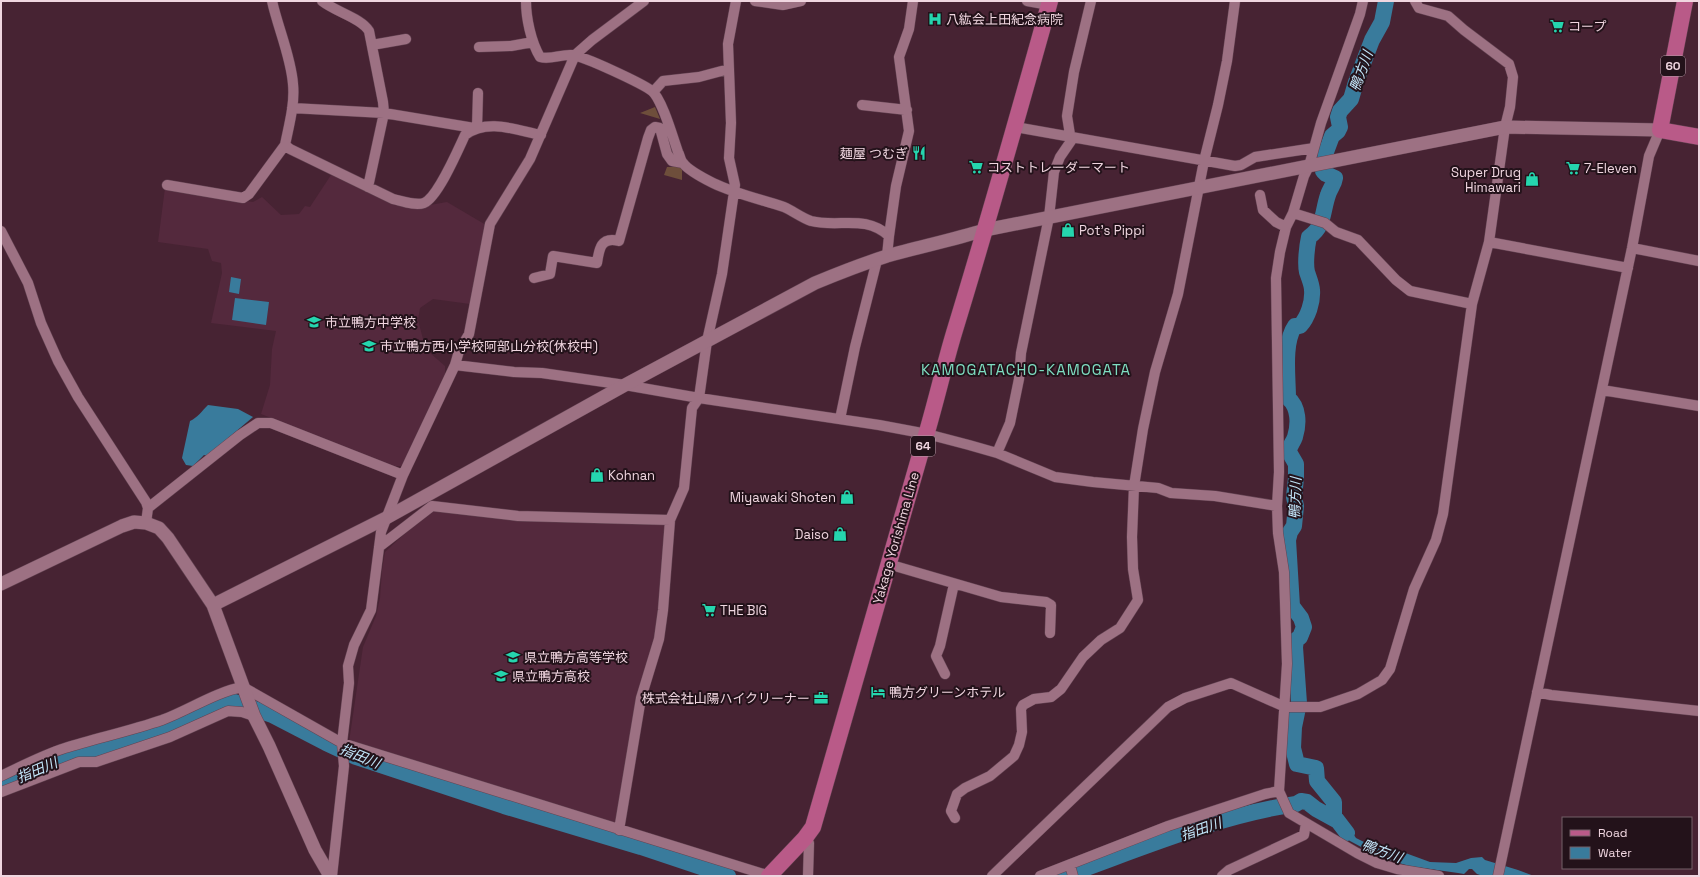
<svg xmlns="http://www.w3.org/2000/svg" width="1700" height="877" font-family="'Space Grotesk','Noto Sans JP',sans-serif">
<style>
.built{fill:#54293d}
.green{fill:#6e4e3b}
.water{fill:#397b9c}
.lines{fill:none;stroke-linecap:round;stroke-linejoin:round}
.river{stroke:#397b9c;stroke-width:16}
.minor-casing{stroke:#634352;stroke-width:11}
.tertiary-casing{stroke:#634352;stroke-width:14}
.primary-casing{stroke:#634352;stroke-width:17}
.minor{stroke:#9d7183;stroke-width:10}
.tertiary{stroke:#9d7183;stroke-width:13}
.primary{stroke:#b95a88;stroke-width:16}
.labels{text-anchor:middle;dominant-baseline:central;stroke-width:4;stroke-linejoin:round;paint-order:stroke}
.shield{fill:#23121a;stroke:#b29ba5;stroke-width:1}
.shield-label{font-size:12px;font-weight:bold;fill:#f0d6e0}
.poi-label{font-size:13px;fill:#f0d6e0;stroke:#23121a;text-anchor:start}
.street-label{font-size:13px;fill:#f0d6e0;stroke:#23121a}
.water-label{font-size:14px;font-style:italic;fill:#c2e5f9;stroke:#23121a}
.quarter-label{font-size:15px;letter-spacing:1px;fill:#7eddc1;stroke:#23121a}
</style>
<rect width="100%" height="100%" fill="#472333"/>
<path class="built" d="M331 175 367 191 424 206 447 202 486 225 473 303 470 304 433 299 420 308 418 320 423 339 430 353 445 366V374L405 462 401 466H395L385 463 261 414 270 385 272 349 276 331 211 323 222 273 221 263 212 261 208 249 158 242 165 188 253 202 262 197 281 215 299 214 305 206 310 207Z
M431 509 661 522 666 527 658 625 616 826 349 742 363 647 376 616 380 598 382 570 385 552Z"/>
<path class="green" d="M655 107 660 119 640 113Z
M667 167H682V180L664 175Z"/>
<path class="water" d="M231 277 241 279 239 294 229 292Z
M235 298 269 302 266 325 232 320Z
M208 405 238 409 253 417 207 456 204 455 193 466 186 465 182 458 190 421C197 418 202 411 208 405Z
M1337 814 1341 822 1349 828 1356 838 1376 848 1400 851 1430 862 1456 863 1471 858 1482 857 1485 860 1518 870 1534 876H1483L1477 874 1472 869H1469L1464 874 1458 873 1409 866 1380 857 1350 841 1332 820Z"/>
<g class="lines">
<path class="river" d="M1 785 70 756 150 737 229 700 272 715 326 743 356 757 504 806 641 847 728 876
M1347 833 1334 816V802L1317 781 1316 768 1297 764 1293 748 1294 727 1299 703 1295 647 1296 640 1300 637 1304 627 1301 618 1292 606 1288 540 1290 532 1294 526 1296 506 1294 497 1296 478V464L1289 452C1289 446 1293 443 1295 437 1299 424 1299 407 1288 398 1288 377 1283 343 1295 326H1300C1308 317 1313 302 1312 290 1312 285 1309 278 1307 272 1305 263 1307 246 1309 237 1325 226 1322 212 1328 195 1330 188 1334 185 1335 178L1326 174 1323 171 1326 152 1332 136 1338 131 1340 127 1338 117 1340 111 1351 99 1356 82 1372 40 1382 22 1386 1
M1064 876C1140 849 1216 816 1296 804L1301 801 1307 802 1316 809 1336 820"/>
<defs>
<path id="minor" d="M272 1C278 28 291 57 293 84 295 104 289 125 285 145L290 149 393 199C402 201 415 206 424 203 438 197 458 150 465 135 487 118 516 130 541 135
M322 1C336 12 361 18 369 31L383 102 384 113 368 187
M526 1C526 18 531 42 540 57 551 60 561 54 572 55 584 56 643 84 652 91 662 99 673 138 678 152 680 155 680 160 683 163 688 170 705 179 713 183 736 194 760 199 784 207 793 211 802 218 811 221 839 228 865 214 889 236L887 256
M755 1 783 5 801 1
M1027 1 1049 5
M1363 1 1360 14 1321 123 1309 166 1304 176 1293 213 1286 227 1280 252 1276 278 1279 472 1277 506 1278 533 1284 572 1287 664 1279 791 1289 813 1357 853 1377 863 1397 869 1439 876
M372 45 406 39
M479 47 511 46 533 42
M653 92 663 81 699 77 729 69
M862 105 907 110
M292 108 384 113 474 128
M1015 127 1235 166 1241 165 1255 157 1314 148
M477 128 478 93
M167 185 243 198 249 194 285 145
M1260 195 1263 210 1276 222 1286 227
M1293 213 1325 223 1336 232 1358 240 1396 280 1410 291 1472 304
M1 231 28 283 41 323 58 361 78 397 146 502 148 508 146 523
M889 236 896 186 909 131 899 57 909 29 913 1
M1489 242 1628 268
M1632 248 1699 261
M534 278 550 274 553 256 597 263C599 249 601 236 619 241L648 138 651 130 655 127 660 128 667 154 672 161 683 163
M455 365 514 372 542 373 625 385 699 398 879 425 927 434 969 445 997 453 1055 477 1093 482 1158 488 1171 493 1215 496 1277 506
M1602 390 1699 406
M840 419 855 347 877 260
M997 453 1010 423 1019 379 1021 353 1049 217 1054 172 1060 157 1071 141 1067 116 1074 72 1091 1
M148 508 240 435 258 423H271L403 475
M379 547 432 506 518 516 670 520
M888 564 1001 597 1046 602 1051 605 1050 633
M945 674 936 656 940 646 954 584
M1537 692 1551 695 1699 711
M1 776C22 766 43 755 65 748 97 738 130 731 162 720 189 710 215 692 243 687L342 743 770 876
M1 792 79 762H96L170 737 228 711 242 712 254 716
M955 818 951 811 957 794 965 788 990 776 1014 756 1019 745 1022 732 1021 709 1023 705 1034 699 1051 697 1061 689 1083 657 1101 640 1120 628 1138 600 1133 569 1132 537 1134 486 1143 429 1155 372 1178 294 1204 161 1218 105 1227 61 1235 1
M619 830 641 698 659 639 663 610 670 520 684 488 692 408 699 398 707 341 722 274 735 185 729 158 731 123 728 44 736 1
M805 838 809 843 808 876
M1070 865 1073 876
M332 876 344 766 342 743 349 683 348 666 354 645 371 610 381 532 403 475 455 365 459 351 469 334 490 224 530 159 575 55 592 40 644 1
M992 876 1168 707 1185 698 1231 683 1285 707H1320L1358 694 1382 680 1390 669 1414 589 1436 540 1443 514 1472 304 1489 242 1505 127 1510 107 1513 77 1509 64 1464 30 1448 16 1419 8 1415 1
M1040 876 1168 826 1265 794 1279 791
M1222 876 1229 870 1304 835 1306 823
M1498 876 1632 248 1649 156 1660 130"/>
<path id="tertiary" d="M1 584 122 526 134 522 146 523 159 528 168 538 213 605 254 716 269 746 315 850 330 876
M213 605 386 518 625 385 815 283C839 273 862 264 887 256 919 247 952 240 985 230L1505 127 1660 130"/>
<path id="primary" d="M1685 1 1660 130 1699 137
M769 876 805 838 813 827 920 455C933 415 942 373 954 333 988 222 1019 112 1050 1"/>
</defs>
<use href="#minor" class="minor-casing"/>
<use href="#tertiary" class="tertiary-casing"/>
<use href="#primary" class="primary-casing"/>
<use href="#minor" class="minor"/>
<use href="#tertiary" class="tertiary"/>
<use href="#primary" class="primary"/>
</g>
<defs>
<symbol id="hospital-bare" viewBox="-9 -9 18 18"><path d="M-5-5h3v3.5h4V-5h3V5h-3V1.5h-4V5h-3Z" fill="#25d5ae" stroke="#23121a" stroke-width="2.5" paint-order="stroke"/></symbol>
<symbol id="supermarket-bare" viewBox="-9 -9 18 18"><path d="M-6-5.5h2.5l.6 2H6L4.5 2H-2.5L-4.4-4H-6ZM-1.5 3.2a1.3 1.3 0 1 0 .1 0ZM3 3.2a1.3 1.3 0 1 0 .1 0Z" fill="#25d5ae" stroke="#23121a" stroke-width="2.5" paint-order="stroke"/></symbol>
<symbol id="restaurant-bare" viewBox="-9 -9 18 18"><path d="M-5-6h1v4h1v-4h1v4h1v-4h1v5L-1.5 .5V6h-2V.5L-5-1ZM5-6V6H3V1.5H1.5Q1.5-4 5-6Z" fill="#25d5ae" stroke="#23121a" stroke-width="2.5" paint-order="stroke"/></symbol>
<symbol id="shop-bare" viewBox="-9 -9 18 18"><path d="M-5-2.5h2.3a2.7 3.5 0 0 1 5.4 0H5L5.5 6h-11ZM-1.5-2.5h3a1.5 2.3 0 0 0-3 0Z" fill="#25d5ae" stroke="#23121a" stroke-width="2.5" paint-order="stroke"/></symbol>
<symbol id="school-bare" viewBox="-9 -9 18 18"><path d="M0-5L7-2L0 1L-7-2ZM-4 1L0 2.5L4 1V4Q0 6-4 4Z" fill="#25d5ae" stroke="#23121a" stroke-width="2.5" paint-order="stroke"/></symbol>
<symbol id="hotel-bare" viewBox="-9 -9 18 18"><path d="M-6-4.5h1.5V1H6V5H4.5V3h-9V5H-6ZM-4 0a1.8 1.8 0 1 1 3.6 0ZM.5 0V-2.5h3Q6-2.5 6 0Z" fill="#25d5ae" stroke="#23121a" stroke-width="2.5" paint-order="stroke"/></symbol>
<symbol id="office-bare" viewBox="-9 -9 18 18"><path d="M-6-3h4V-5.5h4V-3h4V5H-6ZM-1-4.5V-3h2v-1.5ZM-6 0V1H6V0Z" fill="#25d5ae" stroke="#23121a" stroke-width="2.5" paint-order="stroke"/></symbol>
</defs>
<g fill-rule="evenodd">
<use href="#hospital-bare" x="925" y="9" width="20" height="20"/>
<use href="#supermarket-bare" x="1547" y="16" width="20" height="20"/>
<use href="#restaurant-bare" x="909" y="143" width="20" height="20"/>
<use href="#supermarket-bare" x="966" y="157" width="20" height="20"/>
<use href="#supermarket-bare" x="1563" y="158" width="20" height="20"/>
<use href="#shop-bare" x="1522" y="169" width="20" height="20"/>
<use href="#shop-bare" x="1058" y="220" width="20" height="20"/>
<use href="#school-bare" x="304" y="312" width="20" height="20"/>
<use href="#school-bare" x="359" y="336" width="20" height="20"/>
<use href="#shop-bare" x="587" y="465" width="20" height="20"/>
<use href="#shop-bare" x="837" y="487" width="20" height="20"/>
<use href="#shop-bare" x="830" y="524" width="20" height="20"/>
<use href="#supermarket-bare" x="699" y="600" width="20" height="20"/>
<use href="#school-bare" x="503" y="647" width="20" height="20"/>
<use href="#school-bare" x="491" y="666" width="20" height="20"/>
<use href="#hotel-bare" x="868" y="682" width="20" height="20"/>
<use href="#office-bare" x="811" y="688" width="20" height="20"/>
</g>
<g class="labels">
<g class="shield">
<rect x="1661" y="56" width="24" height="20" rx="3"/>
<rect x="911" y="436" width="24" height="20" rx="3"/>
</g>
<g class="shield-label">
<text x="1673" y="66">60</text>
<text x="923" y="446">64</text>
</g>
<g class="poi-label">
<text x="946" y="19">八紘会上田紀念病院</text>
<text x="1568" y="26">コープ</text>
<text x="908" y="153" text-anchor="end">麺屋 つむぎ</text>
<text x="987" y="167">コストトレーダーマート</text>
<text x="1584" y="168">7-Eleven</text>
<text x="1521" y="172" text-anchor="end">Super Drug<tspan x="1521" dy="15">Himawari</tspan></text>
<text x="1079" y="230">Pot's Pippi</text>
<text x="325" y="322">市立鴨方中学校</text>
<text x="380" y="346">市立鴨方西小学校阿部山分校(休校中)</text>
<text x="608" y="475">Kohnan</text>
<text x="836" y="497" text-anchor="end">Miyawaki Shoten</text>
<text x="829" y="534" text-anchor="end">Daiso</text>
<text x="720" y="610">THE BIG</text>
<text x="524" y="657">県立鴨方高等学校</text>
<text x="512" y="676">県立鴨方高校</text>
<text x="889" y="692">鴨方グリーンホテル</text>
<text x="810" y="698" text-anchor="end">株式会社山陽ハイクリーナー</text>
</g>
<g class="street-label">
<text transform="translate(896 538) rotate(-74)">Yakage Yorishima Line</text>
</g>
<g class="water-label">
<text transform="translate(1361 71) rotate(-70)">鴨方川</text>
<text transform="translate(1295 498) rotate(-88)">鴨方川</text>
<text transform="translate(360 756) rotate(22)">指田川</text>
<text transform="translate(37 770) rotate(-23)">指田川</text>
<text transform="translate(1201 829) rotate(-19)">指田川</text>
<text transform="translate(1382 851) rotate(20)">鴨方川</text>
</g>
<g class="quarter-label">
<text x="1026" y="369">KAMOGATACHO-KAMOGATA</text>
</g>
</g>
<rect width="1700" height="877" fill="none" stroke="#f0d6e0" stroke-width="4"/>
<rect x="1562" y="817" width="130" height="52" fill="#23121a" stroke="#756069"/>
<rect x="1570" y="830" width="20" height="6" fill="#b95a88" stroke="#756069"/>
<text x="1598" y="837" font-size="12" fill="#f0d6e0">Road</text>
<rect x="1570" y="847" width="20" height="12" fill="#397b9c" stroke="#756069"/>
<text x="1598" y="857" font-size="12" fill="#f0d6e0">Water</text>
</svg>
